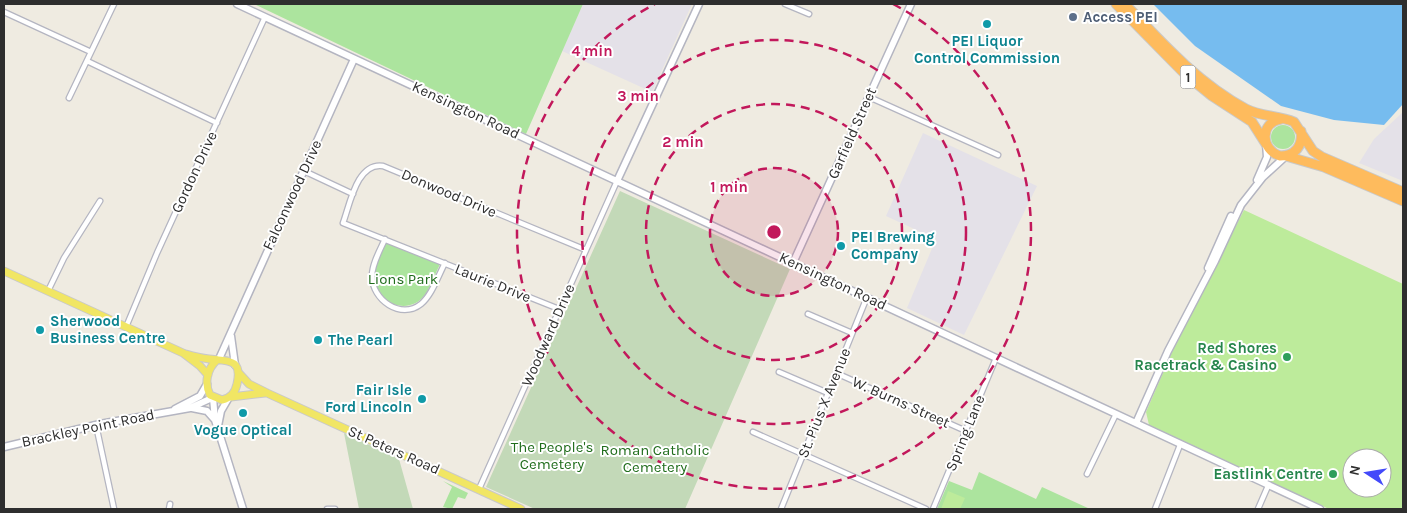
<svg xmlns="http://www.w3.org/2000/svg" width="1407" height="513" font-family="Karla,sans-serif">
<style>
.industrial{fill:#e4e1e8}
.green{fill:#ace49e}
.cemetery{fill:#c3d9b8}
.pitch{fill:#bdeb9b;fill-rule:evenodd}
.water{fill:#76bcef}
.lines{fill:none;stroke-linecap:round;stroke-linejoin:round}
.street-casing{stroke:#b4b5c1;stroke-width:7}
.secondary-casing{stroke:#b4b5c1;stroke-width:9}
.primary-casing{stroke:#c9c9c9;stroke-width:9}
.highway-casing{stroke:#c9c9c9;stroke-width:11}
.street{stroke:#fff;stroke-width:4.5}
.secondary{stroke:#fff;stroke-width:6}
.primary{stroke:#f1e664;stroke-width:7}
.highway{stroke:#febb5d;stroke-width:9}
.ring{fill:none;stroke:#c2185b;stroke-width:2.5;stroke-dasharray:9 6}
.service-dot{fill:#5c6f8a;stroke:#fff;stroke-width:2}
.culture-dot{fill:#0f9aa8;stroke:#fff;stroke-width:2}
.leisure-dot{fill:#2e9e5b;stroke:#fff;stroke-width:2}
.labels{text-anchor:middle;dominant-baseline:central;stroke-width:4;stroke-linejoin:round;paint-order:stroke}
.shield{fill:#fff;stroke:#6d6d6d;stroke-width:1}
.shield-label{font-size:14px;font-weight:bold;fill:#2e2e2e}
.service-label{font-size:15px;font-weight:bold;fill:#4e5e75;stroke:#fff;text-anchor:start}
.culture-label{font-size:15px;font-weight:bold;fill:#0d838f;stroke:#fff;text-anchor:start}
.street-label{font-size:15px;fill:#2e2e2e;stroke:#fff}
.park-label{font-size:15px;fill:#206d1c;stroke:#fff}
.leisure-label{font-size:15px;font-weight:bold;fill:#27864d;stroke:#fff;text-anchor:end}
.centre{fill:#c2185b;stroke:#fff;stroke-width:2.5}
.ring-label{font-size:15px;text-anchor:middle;font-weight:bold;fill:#c2185b;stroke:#fff;stroke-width:4;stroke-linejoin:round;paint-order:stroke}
</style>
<rect width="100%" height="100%" fill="#efebe1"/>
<path class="industrial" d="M583 4H692L652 92 562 51Z
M1403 112V181L1359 163 1374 139Z
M923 133 1037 186 964 335 907 308 936 239 886 216Z"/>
<path class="green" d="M254 4H583L526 134Z
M1271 137a12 12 0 1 1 24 0a12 12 0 1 1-24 0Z
M386 242 440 264C435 274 431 287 424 296 407 317 374 302 374 276 374 265 382 252 386 242Z
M979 472 1036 499 1042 487 1090 509H937L949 481 972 490Z
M443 481 468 493 465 499 458 497 452 509 443 507 452 487Z"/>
<path class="cemetery" d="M620 191 790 269 685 509H535L486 487Z
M344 433 399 459 413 509H359Z"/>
<path class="pitch" d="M1244 210 1403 284V509H1329L1149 425 1146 412 1172 352ZM1352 458H1382V488H1352Z
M948 491 965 498 960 509H941Z"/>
<path class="water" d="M1153 4H1403V104L1384 125 1334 120 1281 106 1195 46Z"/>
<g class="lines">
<defs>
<path id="street" d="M785 4 809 14
M4 12 91 52
M87 61 217 123
M869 97 998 155
M69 98 114 4
M304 171 353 194
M385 239C380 250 372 264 372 276 372 300 401 320 421 304 432 295 438 276 445 263
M48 291 64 258 100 201
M559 309 343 223C350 204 357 162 383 166L586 250
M808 314 852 333
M126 327 157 253 265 17
M779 372 828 393
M836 373 966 431
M96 425 114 509
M753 432 926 509
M1087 474 1116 414
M479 489 617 181
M169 509 170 504
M327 509H335
M781 509 867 297
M933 509 996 358
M1155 509 1180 445
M1258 509 1268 486"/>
<path id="secondary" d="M237 4 1320 509
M1257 180 1267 157 1266 144
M617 181 699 4
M793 263 911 4
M1208 268 1231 216
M231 336 235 365
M219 359 354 59
M213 398 215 420 243 509
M192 408 207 411 215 420
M175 409 200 396 207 384
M1136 423 1168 351 1215 261 1241 205 1263 177 1286 156
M218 426 221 411 228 399
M4 447 100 424 190 408 212 398"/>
<path id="primary" d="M4 271 183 353 200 366 208 375
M186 354C193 356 201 358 209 359 227 361 243 358 237 384 235 393 231 398 222 400L210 395C204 383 207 369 217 360
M238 372 249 384 267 393 521 509
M231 397 265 393"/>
<path id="highway" d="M1116 4 1185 74 1212 96 1252 122 1266 144
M1125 4C1162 43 1198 83 1246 109 1261 117 1279 115 1294 122L1313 151 1322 157 1403 192
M1281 119C1259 123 1261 150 1280 156 1295 156 1303 146 1301 131
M1286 156 1324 167 1403 201"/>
</defs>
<use href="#street" class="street-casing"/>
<use href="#secondary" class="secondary-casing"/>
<use href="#primary" class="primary-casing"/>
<use href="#highway" class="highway-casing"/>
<use href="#street" class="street"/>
<use href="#secondary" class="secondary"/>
<use href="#primary" class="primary"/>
<use href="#highway" class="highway"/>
</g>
<circle cx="774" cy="232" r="64" fill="#c2185b" fill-opacity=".12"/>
<g class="ring">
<circle cx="774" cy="232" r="64"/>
<circle cx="774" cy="232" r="128"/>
<circle cx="774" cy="232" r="192"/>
<path d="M893 4A257 257 0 1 1 655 4"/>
</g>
<circle class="service-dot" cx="1073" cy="17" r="5"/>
<g class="culture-dot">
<circle cx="987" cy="24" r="5"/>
<circle cx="841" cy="246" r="5"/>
<circle cx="40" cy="330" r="5"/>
<circle cx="318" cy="340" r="5"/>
<circle cx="422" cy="399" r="5"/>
<circle cx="243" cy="413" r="5"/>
</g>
<g class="leisure-dot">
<circle cx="1287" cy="357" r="5"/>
<circle cx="1333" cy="474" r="5"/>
</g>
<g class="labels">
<rect class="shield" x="1180.5" y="65.5" width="15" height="23" rx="4"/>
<g class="shield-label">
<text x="1188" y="77">1</text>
</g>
<g class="service-label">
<text x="1083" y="17">Access PEI</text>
</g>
<g class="culture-label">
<text x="987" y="41" text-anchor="middle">PEI Liquor<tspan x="987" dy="17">Control Commission</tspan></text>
<text x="851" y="237">PEI Brewing<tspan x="851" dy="17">Company</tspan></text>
<text x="50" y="321">Sherwood<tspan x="50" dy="17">Business Centre</tspan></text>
<text x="328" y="340">The Pearl</text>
<text x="412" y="390" text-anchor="end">Fair Isle<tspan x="412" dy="17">Ford Lincoln</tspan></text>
<text x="243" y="430" text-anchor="middle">Vogue Optical</text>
</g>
<g class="street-label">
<text transform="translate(466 110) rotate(25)">Kensington Road</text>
<text transform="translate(852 133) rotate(-66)">Garfield Street</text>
<text transform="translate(194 172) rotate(-65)">Gordon Drive</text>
<text transform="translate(449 193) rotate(23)">Donwood Drive</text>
<text transform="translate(292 195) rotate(-65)">Falconwood Drive</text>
<text transform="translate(833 281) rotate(25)">Kensington Road</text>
<text transform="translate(493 283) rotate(22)">Laurie Drive</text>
<text transform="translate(548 335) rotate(-66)">Woodward Drive</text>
<text transform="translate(901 402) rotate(24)">W. Burns Street</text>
<text transform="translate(824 403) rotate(-68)">St. Pius X Avenue</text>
<text transform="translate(88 428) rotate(-12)">Brackley Point Road</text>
<text transform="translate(965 433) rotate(-68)">Spring Lane</text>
<text transform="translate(394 450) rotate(24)">St Peters Road</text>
</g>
<g class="park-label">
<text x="403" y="279">Lions Park</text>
<text x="552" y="447">The People's<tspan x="552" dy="17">Cemetery</tspan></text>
<text x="655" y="450">Roman Catholic<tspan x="655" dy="17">Cemetery</tspan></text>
</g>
<g class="leisure-label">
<text x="1277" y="348">Red Shores<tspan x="1277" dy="17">Racetrack &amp; Casino</tspan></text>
<text x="1323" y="474">Eastlink Centre</text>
</g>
</g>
<circle cx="774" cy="232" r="8" class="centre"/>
<g class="ring-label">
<text x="592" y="56">4 min</text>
<text x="638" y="101">3 min</text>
<text x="683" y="147">2 min</text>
<text x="729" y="192">1 min</text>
</g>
<rect width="1407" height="513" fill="none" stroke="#2e2e2e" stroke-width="10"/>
<g transform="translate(1367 473) rotate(282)"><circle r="24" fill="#ffffff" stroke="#ababab"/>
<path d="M0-4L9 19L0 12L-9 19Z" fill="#4349fa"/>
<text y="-8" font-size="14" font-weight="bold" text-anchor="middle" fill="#2e2e2e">N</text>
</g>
</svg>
